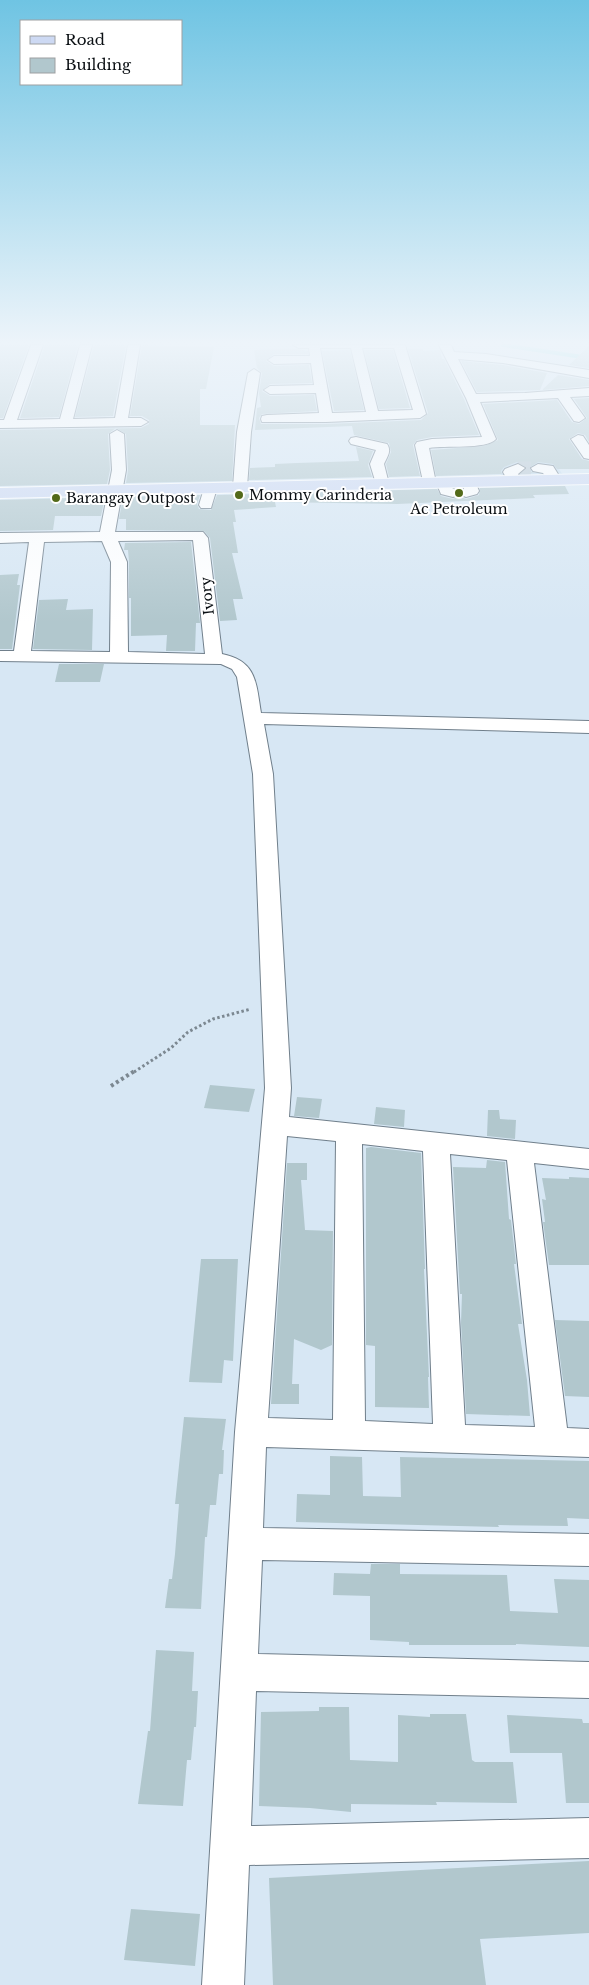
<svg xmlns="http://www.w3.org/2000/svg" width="589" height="1985" font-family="'Libre Baskerville',serif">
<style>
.built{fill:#c5dcee}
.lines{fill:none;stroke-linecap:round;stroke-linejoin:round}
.stream{stroke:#5bdcdb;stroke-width:4}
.building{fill:#b1c7cd}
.minor-tunnel{stroke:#b8c7d2;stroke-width:13;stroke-dasharray:13 7;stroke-linecap:butt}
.minor-casing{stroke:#707f8b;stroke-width:2}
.major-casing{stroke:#fff;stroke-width:2}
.path-far1{stroke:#7c8891;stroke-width:3;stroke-dasharray:2.5 2.5;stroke-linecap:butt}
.path{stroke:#7c8891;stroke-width:4;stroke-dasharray:3 3;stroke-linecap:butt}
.minor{fill:#fff;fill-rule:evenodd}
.major{fill:#cdd9f3;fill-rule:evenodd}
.poi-dot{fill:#536a1a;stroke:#fff;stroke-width:2}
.labels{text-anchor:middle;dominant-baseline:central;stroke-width:4;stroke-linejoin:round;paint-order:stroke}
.far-poi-label{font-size:14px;fill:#0a0f13;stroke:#fff;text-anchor:start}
.far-street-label{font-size:14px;fill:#0a0f13;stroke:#fff}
</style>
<rect width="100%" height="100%" fill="#d7e7f4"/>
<path class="built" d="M552 459 563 475 502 477 494 460Z"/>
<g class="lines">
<path class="stream" d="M503 345 589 358"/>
</g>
<path class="building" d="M0 345H29L3 418H0Z
M45 345H78L59 417 20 418Z
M94 345H126L113 416 75 417Z
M142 345 214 347 206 389H200V425H235L232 481 126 483 128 470 126 434 116 428 108 434 110 470 107 484 0 486V430L141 428 149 424V420L142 416H130Z
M589 346V368L569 365Z
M296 349 308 351V354H274L266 361 274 366 309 365 312 383 270 384 262 391 270 396 314 395 317 411 262 414 259 418 261 424H326L421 420 428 413 408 349H423V351L440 350 442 359H444L464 399 479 435 432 437 417 440 413 445 420 476 389 477 386 464 391 452 389 443 354 435 352 426 255 430 257 408 261 407 259 393 262 373 257 368 254 350Z
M350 350 364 410 334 411 322 351Z
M364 350H393L410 408 379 409Z
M461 361 503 365 547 373 540 390 477 392Z
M558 375 589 380V386L542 390Z
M589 398V442L585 435 578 433 569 439 582 459 589 461V469H557L553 464 538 462 529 468 531 472 535 473 521 474 527 468 517 462 504 467 501 471 502 474 436 476 431 450 484 446 498 440 483 404 557 400 572 422 579 424 587 418 574 399Z
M356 447 373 451 368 465 372 477 249 480 250 468 275 467V464L297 463 359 461Z
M565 486 569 494 533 495 535 498 397 504 275 502 276 507 234 510 236 522H233L238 553H232L243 599H233L237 620 220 621 210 538 204 531 126 530V519H119L123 497 200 495 197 504 199 509 211 510 217 495 437 489 441 496 453 499 459 496 466 499 479 495 480 488Z
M105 497 101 516H55L53 530 0 531V500Z
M191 542 200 623H196L195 651H166L167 635 131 636V598H129V562L128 550H124L125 543Z
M19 574 17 585H20L12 649H0V575Z
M68 599 66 610 93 609 92 650 33 649 39 600Z
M59 664H104L100 682H55Z
M210 1085 255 1089 249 1112 204 1108Z
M297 1097 322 1099 319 1118 294 1116Z
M376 1107 405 1110 404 1127 374 1124Z
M488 1110H499L500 1119 516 1120 515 1139 487 1136Z
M371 1147 421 1153 425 1269H424L429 1377H428L429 1408 375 1407V1346L366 1345V1148Z
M487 1160 505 1162 509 1219 511 1220 516 1264H514L522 1324H518L527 1380 530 1416 466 1414 461 1323 462 1294H460L453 1167 486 1168Z
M287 1163H307V1180H301L305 1230 333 1231 332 1345 321 1350 294 1339 292 1384H299V1404H271Z
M569 1177 589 1178V1265H549L543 1222H545L542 1199 546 1200 542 1178 569 1179Z
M201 1259H238L233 1361 224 1360 222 1383 189 1382Z
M555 1320 589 1321V1397L565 1396Z
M184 1417 226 1419 222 1450H224L223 1474H219L216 1505H210L207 1537H205L201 1609 165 1608 169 1579H172L175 1554 179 1504H175Z
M330 1456 362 1457 363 1496 401 1497 400 1457 589 1461V1519L567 1518 568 1526 498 1525 499 1527 296 1522 297 1494 330 1495Z
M371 1564H400V1574L507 1575 510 1611 558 1613 554 1579 589 1580V1647L516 1644V1645H409V1642L370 1640V1596L333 1595 334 1573 370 1574Z
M156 1650 194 1652 192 1691H198L196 1727H194L191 1760H187L183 1806 138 1804 148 1731H150Z
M319 1707H349L350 1760 398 1762V1715L430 1717V1714H466L472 1760 475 1762H513L517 1803 436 1802 437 1805 351 1804V1812L310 1808 259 1806 261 1712 319 1711Z
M507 1715 582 1719 583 1723H589V1803H566L562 1753H510Z
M589 1861V1933L480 1939 486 1985H273L269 1878Z
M131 1909 200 1914 195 1966 124 1960Z"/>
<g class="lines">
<path class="minor-tunnel" d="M518 468H538"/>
<defs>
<path id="minor" d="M31 345H43L17 420 60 419 80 345H92L73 419 115 418 128 345H140L128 418H141L148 422 141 426 0 428V420H4Z
M293 345H405L426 414 420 418 326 422H262L261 419 262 416 267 415 319 413 316 393 270 394 264 390 270 386 314 385 311 363 274 364 268 360 274 356H310L309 348H299ZM320 348H351L366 412 332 413ZM362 348H394L413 410 378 411Z
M439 345H451L454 352 486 354 589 370V378L503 363 458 359 476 394 525 393 589 388V396L570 397 585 418 579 422 574 421 558 398 480 402 496 439C486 450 444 445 429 448L436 483 434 486H424L415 445 417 442 432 439 482 437 466 398Z
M254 369 260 373 251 432 247 487 245 490H235L233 487 237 432 248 373Z
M117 430 124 434 126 470 115 532H203L208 538 222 654C257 661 256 683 261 713L589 721V733L264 724 273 774 291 1088 289 1117 589 1149V1169L534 1163 567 1428 589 1429V1457L266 1447 263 1528 589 1534V1566L262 1560 258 1654 589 1662V1698L256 1691 251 1826 589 1818V1858L249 1865 244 1985H202L235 1432 265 1088 253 774 237 677 232 669 221 664 0 661V651H14L29 542 0 543V533L100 532 112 470 110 434ZM193 540 205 654 128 652 127 562 118 541ZM102 541 111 562 110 652 31 651 44 542ZM287 1136 336 1141 333 1420 268 1418ZM362 1144 423 1151 433 1424 365 1421ZM450 1154 507 1160 535 1427 465 1425Z
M578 435 583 436 589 445V459L584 458 571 439Z
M356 437 387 444C392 451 387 457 384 464L389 484 387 487H377L370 464 376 450 351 444 349 441 351 438Z
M518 464 525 468 518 474 521 480 519 483H509L503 472 505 469Z
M538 464 553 466 561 479 559 482H549L543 473 533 471 531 468Z
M443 478 448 479 452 488 459 492 464 489 462 482 464 479H474L479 491 477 494 466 497 459 494 453 497 441 494 436 482 438 479Z
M210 484 215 485 217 488 211 508H201L199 505 205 485Z"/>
<path id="major" d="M589 474V484L0 498V488Z"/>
</defs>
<use href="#minor" class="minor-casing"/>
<use href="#major" class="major-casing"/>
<path class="path-far1" d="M134 1072 171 1048 188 1032 213 1019 251 1009"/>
<path class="path" d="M111 1086 136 1070"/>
<use href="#minor" class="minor"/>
<use href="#major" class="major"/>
</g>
<linearGradient id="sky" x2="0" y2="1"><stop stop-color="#6fc4e3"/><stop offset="0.55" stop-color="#edf4fa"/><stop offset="1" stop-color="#edf4fa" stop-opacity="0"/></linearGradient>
<rect width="589" height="623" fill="url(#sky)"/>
<g class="poi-dot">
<circle cx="459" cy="493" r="5"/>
<circle cx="239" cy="495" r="5"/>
<circle cx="56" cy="498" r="5"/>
</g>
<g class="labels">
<g class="far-poi-label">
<text x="249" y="495">Mommy Carinderia</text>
<text x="66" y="498">Barangay Outpost</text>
<text x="459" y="509" text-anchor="middle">Ac Petroleum</text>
</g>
<g class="far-street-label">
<text transform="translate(207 596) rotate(-96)">Ivory</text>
</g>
</g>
<rect x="20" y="20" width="162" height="65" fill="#ffffff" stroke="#9d9fa1"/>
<rect x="30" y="36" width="25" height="8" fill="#cdd9f3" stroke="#9d9fa1"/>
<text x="65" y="45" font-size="15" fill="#0a0f13">Road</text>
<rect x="30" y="58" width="25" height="15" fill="#b1c7cd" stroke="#9d9fa1"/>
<text x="65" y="70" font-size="15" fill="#0a0f13">Building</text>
</svg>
